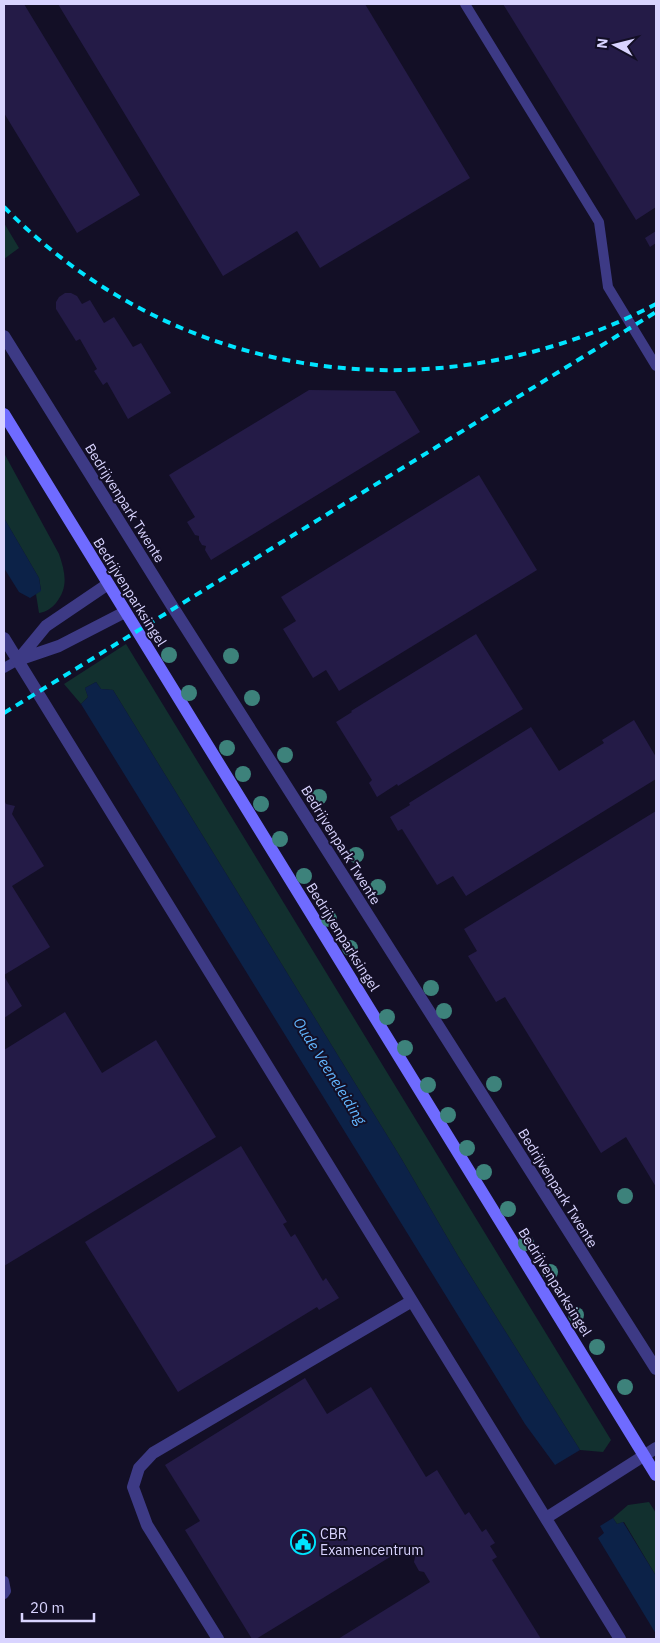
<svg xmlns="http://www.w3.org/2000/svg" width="660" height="1643" font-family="'IBM Plex Sans',sans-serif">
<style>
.green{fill:#12302f}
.water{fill:#0c2248}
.building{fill:#241b47}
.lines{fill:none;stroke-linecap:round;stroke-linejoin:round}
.lane{stroke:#3d3a85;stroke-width:10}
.street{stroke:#3d3a85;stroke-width:12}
.secondary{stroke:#6f6bff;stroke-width:12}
.rail{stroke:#00e5ff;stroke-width:4;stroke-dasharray:8 6;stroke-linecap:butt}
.tree{fill:#3d827b}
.labels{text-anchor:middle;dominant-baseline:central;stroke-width:4;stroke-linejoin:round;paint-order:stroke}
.street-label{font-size:14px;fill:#d9d4ff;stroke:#130f26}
.poi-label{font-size:14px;fill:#d9d4ff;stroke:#130f26;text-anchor:start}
.water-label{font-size:15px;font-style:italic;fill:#62b6ff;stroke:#130f26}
</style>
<rect width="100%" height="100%" fill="#130f26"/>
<path class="green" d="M4 223 19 248 4 259Z
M4 453 59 554C65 572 69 587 56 603 52 608 46 612 39 613L36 594 41 590 39 578 4 518Z
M126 644 611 1440 603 1452 580 1450 458 1256 401 1158 113 690 101 689 96 682 85 688 88 697 81 704 64 684Z
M649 1502 656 1513V1576L624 1522 617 1524 613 1518 628 1505Z"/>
<path class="water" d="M4 518 39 578 41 591 30 598 19 592 4 568Z
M96 682 101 689 113 690 401 1158 458 1256 580 1450 555 1465 525 1424 81 704 88 697 85 688Z
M613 1518 617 1524 623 1522 656 1576V1634L598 1538 604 1533 600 1526Z"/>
<path class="building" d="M4 4H24L140 195 77 233 4 113Z
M58 4H365L470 178 320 268 297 231 223 276Z
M503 4H656V207L636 220Z
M656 231V243L650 247 645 238Z
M65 293H71L77 296 82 304 90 300 104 323 114 317 133 347 141 343 171 393 128 419 107 382 103 385 94 371 97 369 80 339 76 341 56 309V302L59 297Z
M309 390 395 391 420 432 211 560 205 550 206 546 202 545 199 540V536L195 535 187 522 195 517 169 475Z
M479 475 537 570 339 691 326 670 313 678 283 629 296 621 281 597Z
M476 634 523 709 398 786 397 784 377 797 369 783 372 780 336 722 352 712 351 711Z
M634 720 656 757V779L466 896 453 876 437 885 402 829 398 831 390 817 410 805 409 803 531 727 559 771 604 743 602 740Z
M4 800 6 804 15 806 12 814 44 866 12 886 50 947 4 975Z
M656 811V1187L626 1137 601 1153 505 997 496 1002 468 956 477 951 464 929Z
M4 976 22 1006 4 1018Z
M65 1012 102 1073 156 1040 216 1137 4 1266V1050Z
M241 1146 287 1222 283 1224 291 1237 295 1234 323 1281 326 1278 339 1298 319 1310 317 1307 178 1392 85 1242Z
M305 1378 327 1414 371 1387 426 1477 437 1470 465 1515 469 1512 482 1532 486 1529 495 1543 490 1546 497 1557 492 1560 541 1639H338L430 1582 424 1572 419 1571 414 1562 415 1557 408 1546 256 1639H252L185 1530 200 1521 165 1465Z"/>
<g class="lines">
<path class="lane" d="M465 4 599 222 608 287 656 366
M4 668 18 660
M4 1581 6 1591 4 1594"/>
<path class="street" d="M4 336 174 609 656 1369
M4 638 620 1639
M18 660 46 626 108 584
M18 660 59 646 125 612
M546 1518 656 1448
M218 1639 147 1525 133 1487 139 1468 153 1453 412 1301"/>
<path class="secondary" d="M4 414 656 1475"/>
<path class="rail" d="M4 207C178 384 438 418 656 304
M4 713 656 312"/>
</g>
<g class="tree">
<circle cx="169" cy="655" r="8"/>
<circle cx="231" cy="656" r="8"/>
<circle cx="189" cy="693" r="8"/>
<circle cx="252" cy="698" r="8"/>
<circle cx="227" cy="748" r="8"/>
<circle cx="285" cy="755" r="8"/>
<circle cx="243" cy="774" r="8"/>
<circle cx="319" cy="797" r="8"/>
<circle cx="261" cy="804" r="8"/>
<circle cx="280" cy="839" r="8"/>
<circle cx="356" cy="855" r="8"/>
<circle cx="304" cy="876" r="8"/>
<circle cx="378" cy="887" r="8"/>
<circle cx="329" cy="919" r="8"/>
<circle cx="350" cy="948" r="8"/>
<circle cx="431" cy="988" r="8"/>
<circle cx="444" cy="1011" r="8"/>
<circle cx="387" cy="1017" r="8"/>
<circle cx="405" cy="1048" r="8"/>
<circle cx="494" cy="1084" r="8"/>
<circle cx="428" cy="1085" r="8"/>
<circle cx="448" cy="1115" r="8"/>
<circle cx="467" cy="1148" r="8"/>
<circle cx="484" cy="1172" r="8"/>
<circle cx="625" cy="1196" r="8"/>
<circle cx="508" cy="1209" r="8"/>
<circle cx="526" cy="1243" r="8"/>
<circle cx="550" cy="1272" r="8"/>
<circle cx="576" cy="1315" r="8"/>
<circle cx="597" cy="1347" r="8"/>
<circle cx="625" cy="1387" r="8"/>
</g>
<defs>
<symbol id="civic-ring" viewBox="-11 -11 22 22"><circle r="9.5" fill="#130f26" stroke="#00e5ff" stroke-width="1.5"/><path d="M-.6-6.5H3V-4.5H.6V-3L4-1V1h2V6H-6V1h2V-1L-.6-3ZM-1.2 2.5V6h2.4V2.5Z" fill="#00e5ff"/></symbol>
</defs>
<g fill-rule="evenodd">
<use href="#civic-ring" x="289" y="1528" width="28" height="28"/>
</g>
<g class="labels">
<g class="street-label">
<text transform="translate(125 503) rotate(58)">Bedrijvenpark Twente</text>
<text transform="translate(130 592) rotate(58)">Bedrijvenparksingel</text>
<text transform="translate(341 845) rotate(58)">Bedrijvenpark Twente</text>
<text transform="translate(343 937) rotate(58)">Bedrijvenparksingel</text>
<text transform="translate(558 1188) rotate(58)">Bedrijvenpark Twente</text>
<text transform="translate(555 1282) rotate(58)">Bedrijvenparksingel</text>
</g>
<g class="poi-label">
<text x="320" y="1534">CBR<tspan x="320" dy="16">Examencentrum</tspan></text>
</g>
<g class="water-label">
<text transform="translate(330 1071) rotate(58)">Oude Veeneleiding</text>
</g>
</g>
<rect width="660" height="1643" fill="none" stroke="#d9d4ff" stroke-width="10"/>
<g transform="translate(615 45) rotate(277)" stroke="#130f26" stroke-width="4" paint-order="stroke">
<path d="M0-4L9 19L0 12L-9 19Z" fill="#d9d4ff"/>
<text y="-8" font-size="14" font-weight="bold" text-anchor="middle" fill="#d9d4ff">N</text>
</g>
<path d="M22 1613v8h72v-8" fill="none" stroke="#d9d4ff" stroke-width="2.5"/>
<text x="30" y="1613" font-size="15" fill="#d9d4ff" stroke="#130f26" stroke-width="4" paint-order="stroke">20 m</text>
</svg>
